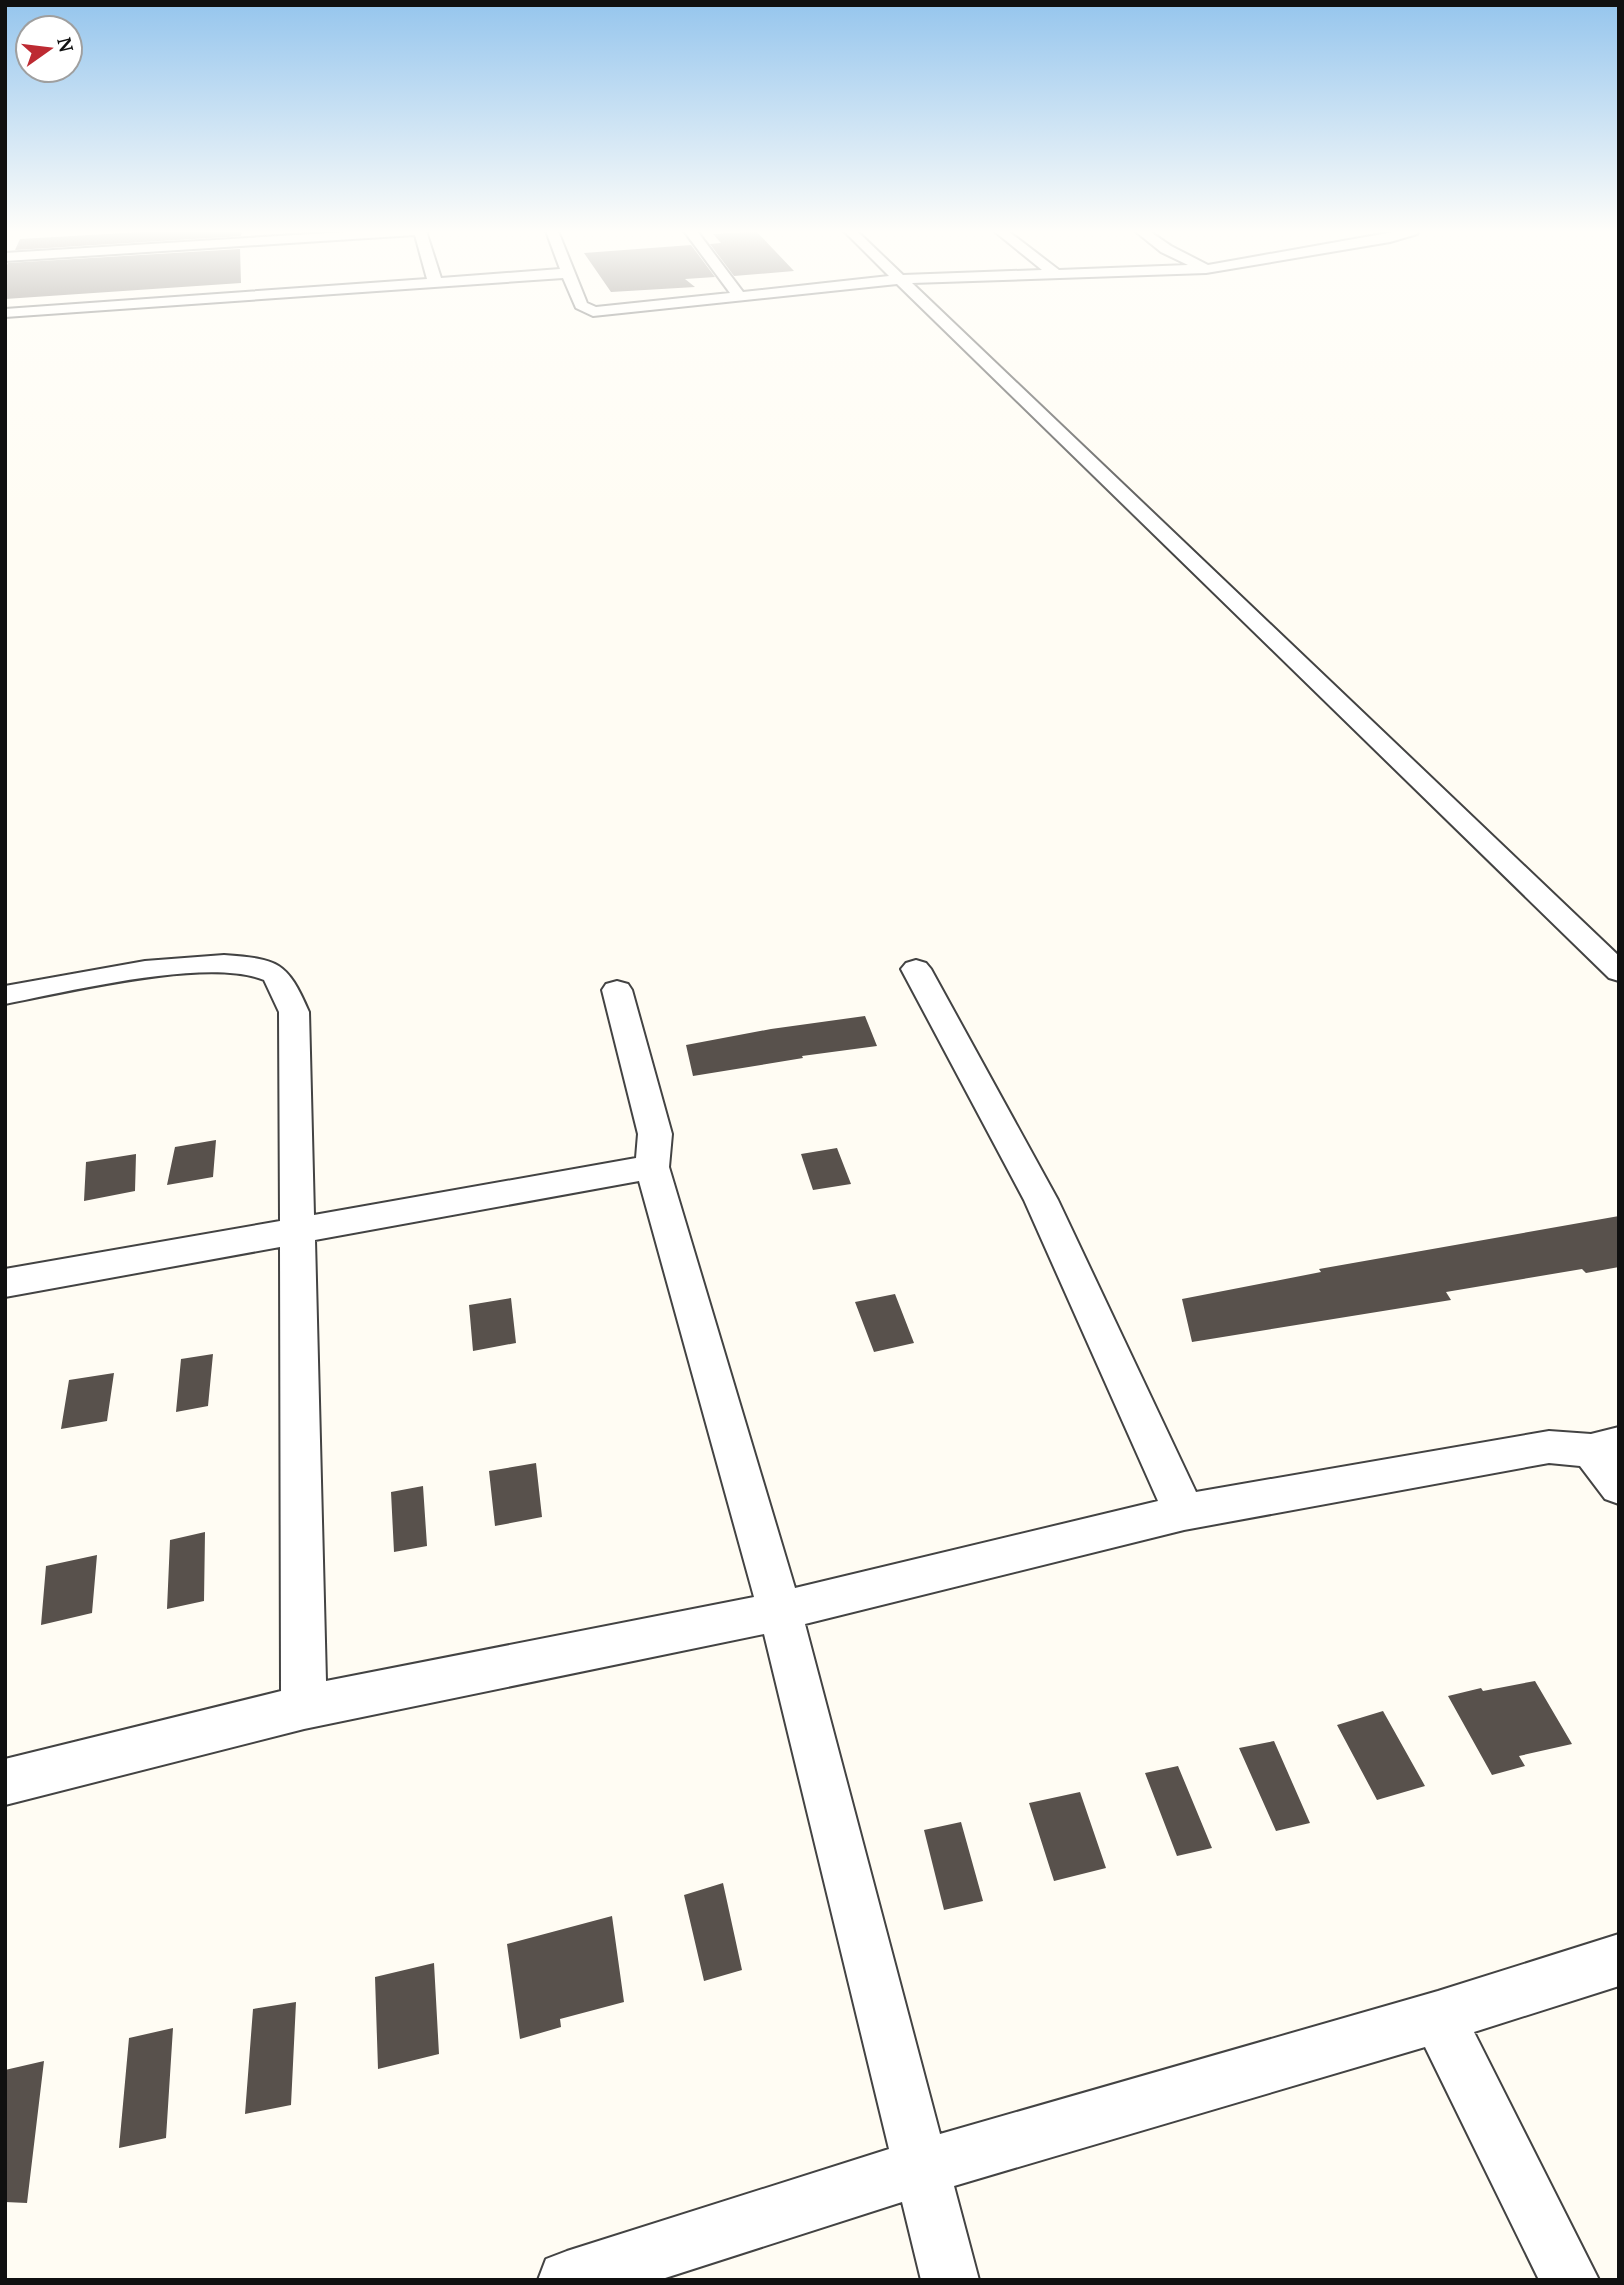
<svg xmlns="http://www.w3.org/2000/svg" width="1624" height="2285" font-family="'PT Serif',serif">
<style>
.building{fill:#58514c}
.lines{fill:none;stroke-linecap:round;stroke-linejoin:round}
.street-casing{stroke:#434343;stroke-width:4}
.street{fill:#fff;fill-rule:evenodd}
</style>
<rect width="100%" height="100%" fill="#fffcf3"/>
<path class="building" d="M161 231H242L241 236 15 250 20 239Z
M757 232 794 271 734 276 710 244 721 243 713 234Z
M691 245 715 277 685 279 695 287 611 292 584 253Z
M240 249 241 283 5 299V269L8 263Z
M865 1016 877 1046 802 1056 803 1058 693 1076 686 1045 771 1029Z
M216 1140 213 1177 167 1185 175 1147Z
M837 1148 851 1184 813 1190 801 1154Z
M136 1154 135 1191 84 1201 86 1162Z
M1619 1216V1267L1586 1273 1582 1269 1446 1292 1451 1300 1192 1342 1182 1299 1321 1272 1319 1269Z
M895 1294 914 1343 874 1352 855 1302Z
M511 1298 516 1343 473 1351 469 1305Z
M213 1354 208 1406 176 1412 181 1359Z
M114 1373 107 1421 61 1429 69 1380Z
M536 1463 542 1517 495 1526 489 1471Z
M423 1486 427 1546 394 1552 391 1492Z
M205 1532 204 1601 167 1609 170 1540Z
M97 1555 92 1613 41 1625 46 1566Z
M1535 1681 1572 1744 1519 1756 1525 1766 1492 1775 1448 1696 1481 1688 1483 1691Z
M1383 1711 1425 1786 1377 1800 1337 1725Z
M1274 1741 1310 1823 1276 1831 1239 1748Z
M1178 1766 1212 1848 1177 1856 1145 1773Z
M1080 1792 1106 1868 1054 1881 1029 1803Z
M961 1822 983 1901 944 1910 924 1830Z
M723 1883 742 1970 704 1981 684 1895Z
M612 1916 624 2002 560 2019 561 2027 520 2039 507 1944Z
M434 1963 439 2054 378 2069 375 1977Z
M296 2002 291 2105 245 2114 253 2009Z
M173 2028 166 2138 119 2148 129 2038Z
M44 2061 27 2203 5 2202V2070Z"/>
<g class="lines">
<defs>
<path id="street" d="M361 231H426L441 278 560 269 546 231H558L587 303 596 307 730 293 684 231H697L743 292 889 276 844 231H857L903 275 1042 270 994 231H1008L1059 270 1188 265 1161 252 1135 231H1149L1171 246 1208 265 1399 231H1418L1417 234 1390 242 1206 273 912 283 1619 956V981L1609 978 897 284 593 316 576 308 563 278 5 317V309L427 279 415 235 5 261V253Z
M224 955C278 959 287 961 309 1012L314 1215 636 1158 638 1134 602 990 606 984 617 981 628 984 632 990 672 1134 669 1167 795 1588 1158 1501 1024 1200 901 969 906 963 916 960 926 963 931 969 1058 1200 1196 1492 1549 1431 1591 1434 1619 1427V1504L1605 1499 1580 1466 1549 1463 1184 1530 805 1624 940 2134 1438 1991 1619 1934V1986L1474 2032 1599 2280H1539L1425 2047 954 2186 979 2280H921L902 2202 659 2280H538L546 2259 567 2251 889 2149 764 1634 304 1729 5 1805V1759L281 1691 280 1247 5 1297V1269L280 1221 279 1012 264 980C207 957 68 992 5 1004V986L145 961ZM639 1181 754 1597 326 1681 315 1240Z"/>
</defs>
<use href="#street" class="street-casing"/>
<use href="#street" class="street"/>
</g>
<linearGradient id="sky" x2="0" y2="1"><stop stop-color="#95c5ed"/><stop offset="0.42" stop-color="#fffefa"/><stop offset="1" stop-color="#fffefa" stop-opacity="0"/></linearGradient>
<rect width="1624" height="551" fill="url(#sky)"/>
<rect width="1624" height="2285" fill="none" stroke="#101010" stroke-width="14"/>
<g transform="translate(49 49) rotate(76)"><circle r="33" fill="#ffffff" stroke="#9f9f9f" stroke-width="2"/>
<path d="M0-5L12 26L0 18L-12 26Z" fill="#bd2a32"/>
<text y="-10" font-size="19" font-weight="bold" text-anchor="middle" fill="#101010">N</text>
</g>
</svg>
